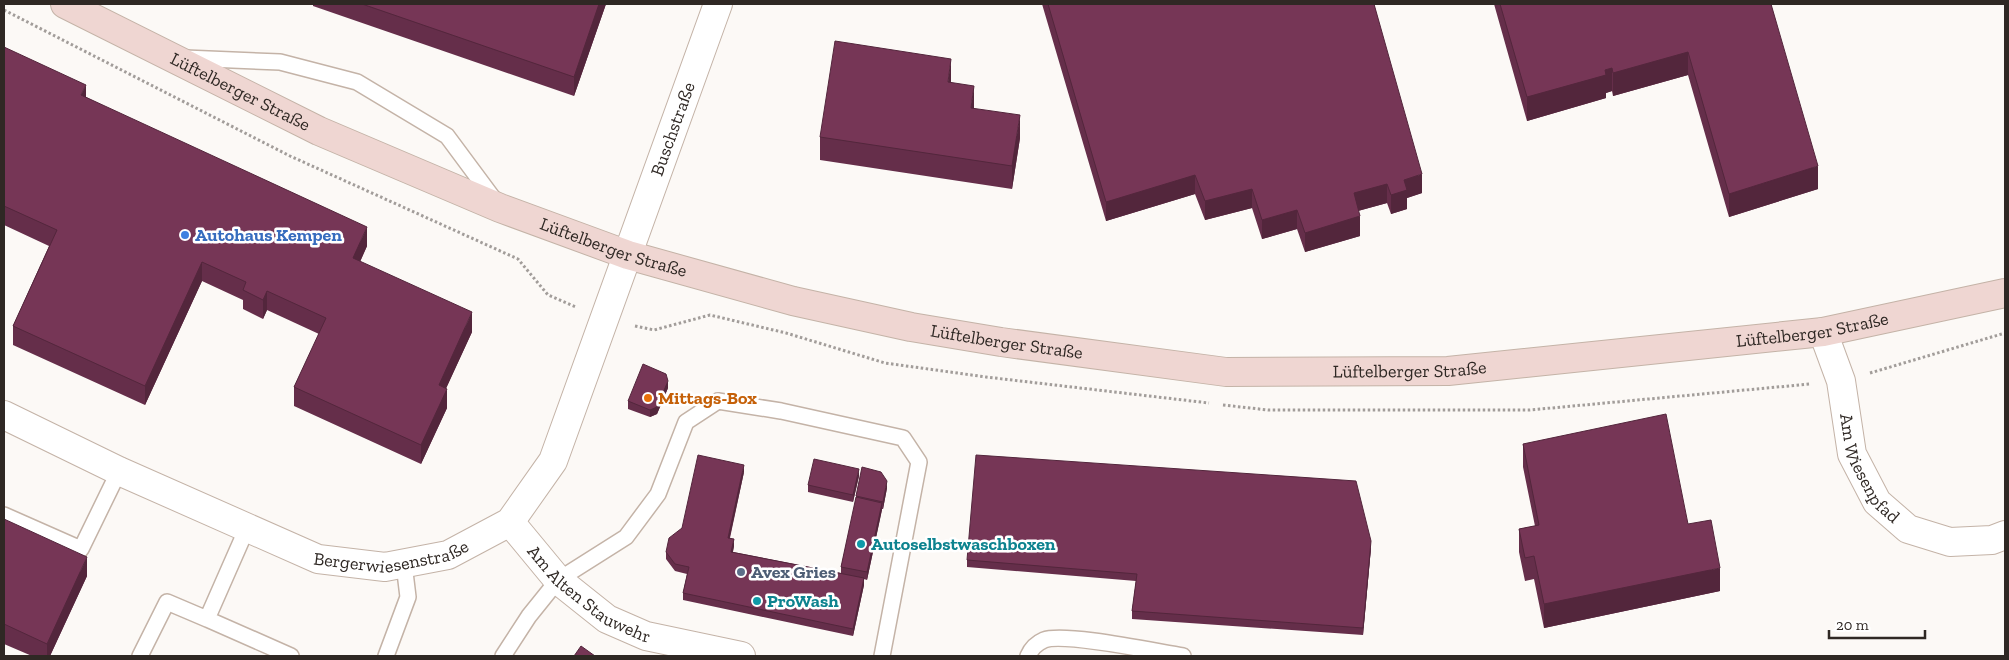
<svg xmlns="http://www.w3.org/2000/svg" width="2009" height="660" font-family="'Zilla Slab',serif">
<style>
.lines{fill:none;stroke-linecap:round;stroke-linejoin:round}
.lane-casing{stroke:#c4b3a7;stroke-width:18}
.street-casing{stroke:#c4b3a7;stroke-width:30}
.secondary-casing{stroke:#c4b3a7;stroke-width:30}
.path{stroke:#a29d9a;stroke-width:3;stroke-dasharray:2.5 2.5;stroke-linecap:butt}
.lane{stroke:#fff;stroke-width:15}
.street{stroke:#fff;stroke-width:28}
.secondary{stroke:#efd6d2;stroke-width:28}
.wall{fill:#652e4a}
.shaded-wall{fill:#53263c}
.building{fill:#763656;stroke:#53263c}
.shop-dot{fill:#3f7fe0;stroke:#fff;stroke-width:2}
.food-dot{fill:#e8710a;stroke:#fff;stroke-width:2}
.culture-dot{fill:#0f9aa8;stroke:#fff;stroke-width:2}
.service-dot{fill:#5c6f8a;stroke:#fff;stroke-width:2}
.labels{text-anchor:middle;dominant-baseline:central;stroke-width:5;stroke-linejoin:round;paint-order:stroke}
.street-label{font-size:18px;fill:#2f2824;stroke:#fff}
.shop-label{font-size:18px;font-weight:bold;fill:#366cbe;stroke:#fff;text-anchor:start}
.food-label{font-size:18px;font-weight:bold;fill:#c56008;stroke:#fff;text-anchor:start}
.culture-label{font-size:18px;font-weight:bold;fill:#0d838f;stroke:#fff;text-anchor:start}
.service-label{font-size:18px;font-weight:bold;fill:#4e5e75;stroke:#fff;text-anchor:start}
</style>
<rect width="100%" height="100%" fill="#fcf9f6"/>
<g class="lines">
<defs>
<path id="lane" d="M185 58 280 62 357 82 447 136 496 202
M4 515 81 549 119 471
M207 619 291 656
M140 656 167 602 207 619 247 528
M386 656 408 597 404 564
M503 656 529 616 558 580 626 537 658 494 686 422 718 401 781 411 903 438 919 462 882 656
M1028 656C1031 649 1037 643 1044 640 1064 632 1157 652 1183 656"/>
<g id="street">
<path id="s1" d="M1823 332 1841 381 1852 454 1877 502 1908 529 1950 542 1992 540 2005 535"/>
<path id="s2" d="M4 415 119 471 318 559 385 567 448 555 510 522 553 461 718 4"/>
<path id="s3" d="M510 522 558 580 607 619 646 636 741 656"/>
</g>
<g id="secondary">
<path id="s4" d="M65 4 319 131 500 208 628 255 793 301 911 327 1001 342 1226 372 1448 371 1823 332 2005 293"/>
</g>
</defs>
<use href="#lane" class="lane-casing"/>
<use href="#street" class="street-casing"/>
<use href="#secondary" class="secondary-casing"/>
<path class="path" d="M4 10 290 156 518 259 548 295 576 307
M635 326 654 330 710 315 786 333 885 363 986 377 1209 403
M1870 373 2005 333
M1223 405 1268 410H1530L1810 384"/>
<use href="#lane" class="lane"/>
<use href="#street" class="street"/>
<use href="#secondary" class="secondary"/>
</g>
<path class="wall" d="M313 4H606L574 96 313 6Z
M1042 4H1374L1422 193 1407 198V209L1391 214 1387 203 1358 211 1360 236 1305 252 1297 229 1262 239 1252 208 1205 220 1195 194 1106 221Z
M1494 4H1771L1818 189 1729 217 1688 75 1613 96 1612 91 1606 93V98L1527 121Z
M4 47 86 97 367 246 360 262 472 332 446 388 447 408 421 464 294 406V387L319 334 267 310 263 319 243 309V300L202 281 145 405 13 345V326L49 246 4 225Z
M951 82 974 108 1020 138 1012 189 820 160V137Z
M668 388 657 414 650 417 628 409V401Z
M1523 444 1688 524 1720 591 1544 628 1534 579 1525 581 1519 552V529L1535 526 1523 467Z
M744 472 730 538 734 546 733 552 841 573V567L856 501V496L887 488 883 509H882L867 580 864 579V585L853 636 683 600V593L687 574 675 571 666 559V552L682 528Z
M859 476 853 502 808 492V485Z
M4 519 87 576 50 656H32L4 644Z
M1371 548 1363 635 1132 619V611L1136 581 967 567V560Z"/>
<path class="shaded-wall" d="M599 4H606L574 96V77Z
M1688 52V75L1613 96V73Z
M951 59V82L948 105V82Z
M1612 68V91L1606 93V98L1527 121V97Z
M86 85V104L81 95Z
M974 86V109L971 108Z
M1020 115V138L1012 189V166Z
M1818 166V189L1729 217V194Z
M1422 174V193L1407 198V209L1391 214V195L1404 180Z
M1195 175V194L1106 221V202Z
M1387 184V203L1354 212V193Z
M1252 189V208L1205 220V201Z
M1297 210V229L1262 239V220Z
M1360 216V236L1305 252V233Z
M367 227V246L353 277V258Z
M202 262V281L145 405V386Z
M267 291V310L263 319V300Z
M472 312V332L439 404V385Z
M668 381V388L657 414 650 417V410Z
M447 389V408L421 464V445Z
M744 465V472L728 545V538Z
M859 469V476L853 502V495Z
M887 481V488L883 509V502Z
M882 503V510L867 580V572Z
M734 539V546L731 559V552Z
M1371 541V548L1363 635V628Z
M87 557V576L50 656H47V644Z
M1720 568V591L1544 628V604Z
M864 578V585L853 636V629Z"/>
<path class="building" d="M362 4H599L574 77Z
M1048 4H1374L1422 174 1404 180 1407 190 1391 195 1387 184 1354 193 1360 216 1305 233 1297 210 1262 220 1252 189 1205 201 1195 175 1106 202Z
M1500 4H1771L1818 166 1729 194 1688 52 1613 73 1612 68 1605 70 1606 75 1527 97Z
M835 41 951 59 948 82 974 86 971 108 1020 115 1012 166 820 137Z
M4 47 86 85 81 95 367 227 353 258 472 312 439 385 447 389 421 445 294 387 326 318 267 291 263 300 243 290 246 282 202 262 145 386 13 326 57 230 4 206Z
M643 364 666 374 668 381 657 407 650 410 628 401Z
M1666 414 1688 524 1711 520 1720 568 1544 604 1534 556 1525 558 1519 529 1539 525 1523 444Z
M698 455 744 465 728 538 734 539 731 552 864 578 853 629 683 593 689 567 675 564 666 552 669 538 682 528Z
M976 455 1356 481 1371 541 1363 628 1132 611 1137 574 967 560Z
M814 459 859 469 853 495 808 485Z
M862 467 881 472 887 481 883 502 856 496Z
M856 497 882 503 867 572 841 567Z
M4 519 87 557 47 644 4 624Z
M581 646 595 656H574Z"/>
<circle class="shop-dot" cx="185" cy="235" r="5"/>
<circle class="food-dot" cx="648" cy="398" r="5"/>
<g class="culture-dot">
<circle cx="861" cy="544" r="5"/>
<circle cx="757" cy="601" r="5"/>
</g>
<circle class="service-dot" cx="741" cy="572" r="5"/>
<g class="labels">
<g class="street-label">
<text stroke="none"><textPath href="#s4" startOffset="196">Lüftelberger Straße</textPath></text>
<text stroke="none"><textPath href="#s2" startOffset="975">Buschstraße</textPath></text>
<text stroke="none"><textPath href="#s4" startOffset="601">Lüftelberger Straße</textPath></text>
<text stroke="none"><textPath href="#s4" startOffset="1816">Lüftelberger Straße</textPath></text>
<text stroke="none"><textPath href="#s4" startOffset="1006">Lüftelberger Straße</textPath></text>
<text stroke="none"><textPath href="#s4" startOffset="1411">Lüftelberger Straße</textPath></text>
<text stroke="none"><textPath href="#s1" startOffset="146">Am Wiesenpfad</textPath></text>
<text stroke="none"><textPath href="#s2" startOffset="420">Bergerwiesenstraße</textPath></text>
<text stroke="none"><textPath href="#s3" startOffset="109">Am Alten Stauwehr</textPath></text>
</g>
<g class="shop-label">
<text x="195" y="235">Autohaus Kempen</text>
</g>
<g class="food-label">
<text x="658" y="398">Mittags-Box</text>
</g>
<g class="culture-label">
<text x="871" y="544">Autoselbstwaschboxen</text>
<text x="767" y="601">ProWash</text>
</g>
<g class="service-label">
<text x="751" y="572">Avex Gries</text>
</g>
</g>
<rect width="2009" height="660" fill="none" stroke="#2f2824" stroke-width="10"/>
<path d="M1829 630v8h96v-8" fill="none" stroke="#2f2824" stroke-width="2.5"/>
<text x="1836" y="630" font-size="15" fill="#2f2824" stroke="#ffffff" stroke-width="4" paint-order="stroke">20 m</text>
</svg>
